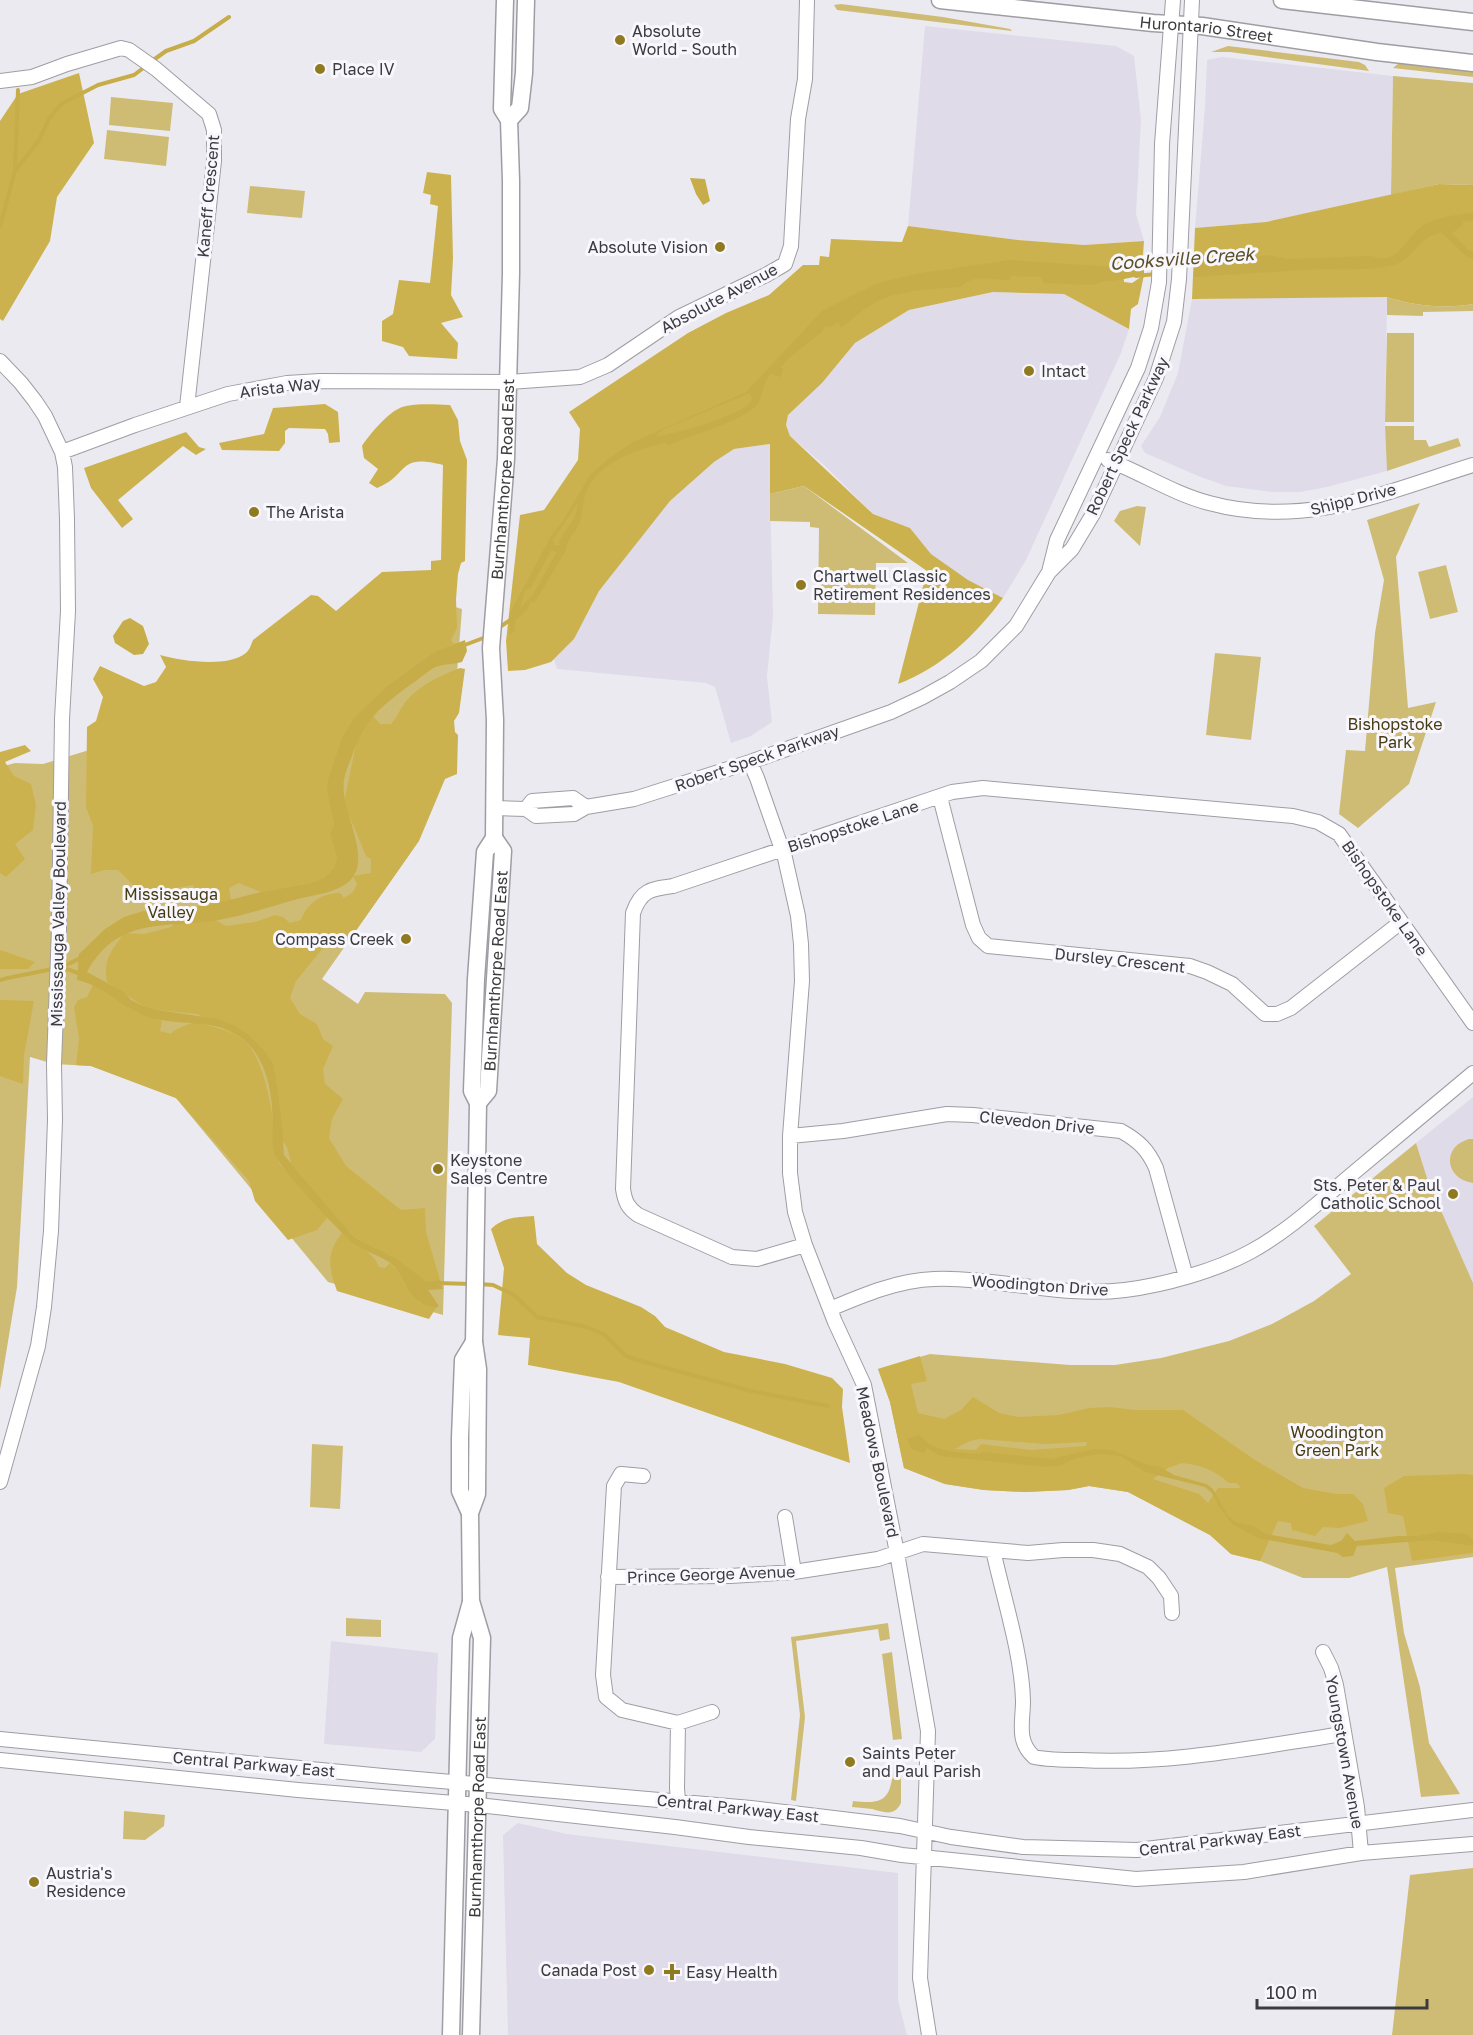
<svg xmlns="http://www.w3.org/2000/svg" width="1473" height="2035" font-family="'Golos Text',sans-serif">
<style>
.built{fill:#dfdbe9}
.green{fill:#cfbc74}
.forest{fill:#cbb24e;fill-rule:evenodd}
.water{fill:#c6ad49;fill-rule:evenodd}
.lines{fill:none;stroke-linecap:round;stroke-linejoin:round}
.stream{stroke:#c6ad49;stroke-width:4}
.minor-casing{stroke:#9f9da3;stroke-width:16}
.major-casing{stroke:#9f9da3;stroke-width:19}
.minor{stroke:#fff;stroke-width:14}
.major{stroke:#fff;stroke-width:16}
.poi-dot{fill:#8f7a20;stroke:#f9f7fe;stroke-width:2}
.labels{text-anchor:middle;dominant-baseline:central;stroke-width:6;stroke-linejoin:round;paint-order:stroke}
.street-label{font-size:16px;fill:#3c3c3e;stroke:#f9f7fe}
.poi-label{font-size:16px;fill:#3c3c3e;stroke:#f9f7fe;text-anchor:start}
.park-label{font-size:16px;fill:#463b11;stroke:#f9f7fe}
.water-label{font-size:18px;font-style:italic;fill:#5a4f26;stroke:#f9f7fe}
</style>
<rect width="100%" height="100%" fill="#eceaf1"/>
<path class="built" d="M925 26 1116 46 1134 56 1141 120 1136 214 1144 241 1084 245 1018 240 908 226Z
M1222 57 1393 76 1391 195 1266 222 1195 228 1205 107 1207 60Z
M993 292 1064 294 1129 329 1121 353 1026 560 1003 598 968 580 931 554 910 528 873 514 824 465 790 436 786 425 788 414 822 383 855 343 909 310Z
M1328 297H1387L1385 422 1387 471 1327 487 1300 492H1272L1226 486 1198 476 1145 453 1141 446 1160 417 1178 373 1192 299Z
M770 444V494L773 615 767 677 772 722 751 736 731 743 715 687 706 683 557 669 554 659 574 639 599 591 670 501 714 462 734 449Z
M1473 1097V1283L1428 1181 1416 1143Z
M331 1641 438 1653 435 1739 421 1752 324 1744Z
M518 1823 567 1834 898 1873V2000L907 2035H508L503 1835Z"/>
<path class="green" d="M841 4 943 17 1010 29 1012 31 837 10 834 5Z
M1228 46 1359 62 1365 65 1369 71 1230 52H1211Z
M1399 63 1473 70V77L1393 68Z
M1393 76 1473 83V185L1439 184 1391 195Z
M111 97 173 103 170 131 109 125Z
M107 130 169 137 166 166 104 159Z
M250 186 305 191 302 218 247 213Z
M1387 297C1414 306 1445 309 1473 304V311L1423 312V316L1387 315Z
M1387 333H1414V422H1385Z
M1385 426H1414V440H1426L1429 447 1458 438 1461 446 1387 471Z
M804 486 908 563H876L875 615 818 614 819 528 810 527V522L770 521V494Z
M1420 503 1396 557 1408 708 1436 702 1409 784 1358 828 1339 814 1346 750 1365 751 1375 633 1384 580 1367 520Z
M1137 506 1146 507 1140 546 1114 521 1120 511Z
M1446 565 1458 612 1430 619 1418 572Z
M445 604 462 609 454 711 437 774 409 855 322 979 358 1004 365 992 445 994 452 1003 443 1315 328 1282 176 1098 91 1066 54 1064 30 1057 17 1287 0 1390V767L15 763 43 764 228 708Z
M1215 653 1261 657 1251 740 1206 735Z
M1469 1139H1473V1183C1445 1179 1441 1147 1469 1139Z
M1416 1143 1428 1181 1473 1283V1557L1395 1568 1404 1633 1420 1687 1429 1743 1460 1794 1421 1797 1387 1567 1349 1578H1303L1260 1561 1231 1554 1210 1535 1128 1492 1089 1486 1068 1490 1025 1492 984 1490 945 1484 904 1468 890 1402 878 1369 930 1354 1070 1365H1115L1161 1358 1229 1341 1272 1324 1314 1301 1351 1274 1314 1226Z
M312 1444 343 1446 340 1509 310 1507Z
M346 1618 381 1620V1637L346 1636Z
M888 1623 890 1639 880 1641 878 1629 796 1641 805 1717 796 1801 791 1800 800 1715 791 1637Z
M892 1652 902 1739 893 1740 882 1654Z
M894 1765H901V1803C894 1817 884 1812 872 1809 866 1808 859 1808 852 1807L853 1801C887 1805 890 1798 894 1765Z
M124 1811 165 1815 164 1826 145 1840 123 1839Z
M1473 1868V2035H1392L1410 1875Z"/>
<path class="forest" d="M79 73 94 143 57 197 50 241 3 321 0 319V121L18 94Z
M427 172 451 175 453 258 451 295 463 317 441 323 458 343 457 359 409 356 403 347 382 341V321L393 314 399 280 430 283 438 206 430 204 431 195 423 193Z
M1439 184 1473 185V304C1445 309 1414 306 1387 297L1192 299 1195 228 1266 222Z
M908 226 1018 240 1084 245 1144 241 1143 255 1135 262 1123 263 1124 282 1132 283 1144 275 1138 304 1131 309 1129 329 1064 294 993 292 909 310 855 343 822 383 788 415 786 425 790 436 873 514 910 528 931 554 968 580 1003 598C975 636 942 667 898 684L927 571 804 486 770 494V444L734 449 714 462 670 501 599 591 574 639 551 662 525 670 508 671 506 641 520 515 544 510 578 460 580 429 569 412 688 333 726 313 769 295 803 265H819L820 256 829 257 831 239 902 242Z
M325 404 338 412 340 442 329 443 328 434 325 429 289 428 285 431V443L279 451 222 450 219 443 264 434 273 408Z
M450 405 458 420 460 441 467 460 465 561 461 563 458 574 456 599 457 628 451 640 454 644 436 651 388 685 353 720 327 792 334 824 330 834 337 859 334 868 324 878 311 883 261 892 239 883 229 888 231 900 210 905 200 902 193 885 142 894 118 870H104L91 874 93 826 86 807 87 727 96 721 103 697 93 679 100 666 144 686 156 682 166 667 160 655C182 661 227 668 246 653 250 649 251 645 253 640L311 595 318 596 336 611 382 572 431 570V561L441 560 443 465C396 453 410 475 377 488L369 483 378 469 364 458 362 446C369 435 386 415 398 409 412 402 434 405 450 405Z
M186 432 199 447 206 449 196 455 183 446 118 500 133 519 122 528 91 488 84 468Z
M460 668 465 669 459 713 454 721 455 732 458 735 457 774 445 779 419 841 350 939 328 942 296 981 290 998 300 1014 317 1024 323 1039 333 1046 323 1069 325 1084 343 1099 332 1119 329 1138 346 1166 401 1210 425 1208 426 1232 440 1280 426 1281 396 1258 354 1237 291 1163 287 1147 282 1140 281 1113 274 1065 264 1050 197 1014 157 1010 143 1006 107 982C103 958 111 952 124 933L144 934 171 927 174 924 216 920 226 926 255 922 275 915 283 917 290 923 301 920C307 903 322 893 340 893L344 898 353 892 357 884 353 876 371 873V859L366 856 344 803 357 739 372 715 380 724H391C397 717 399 711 404 704 417 686 440 676 460 668Z
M25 745 31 751 5 762 14 776 31 784 36 805 33 830 15 844 25 859 6 877 0 873V752Z
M0 950 35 962 28 969H0Z
M93 985 136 1012 162 1021 160 1031 171 1034C177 1027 186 1026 194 1022 210 1026 228 1029 242 1039 261 1052 270 1098 273 1120 275 1139 270 1148 281 1166L328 1217 317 1230 288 1240 255 1201 249 1181 176 1098 91 1066 76 1065 79 1039 74 1007 78 1000 87 997Z
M0 1000 34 1001 24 1055 23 1084 0 1076Z
M534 1216 537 1244 567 1273 586 1285 641 1307 655 1316 665 1327 724 1352 785 1364 832 1378 843 1389 842 1407 850 1463 619 1382 528 1365 530 1338 498 1335 504 1268 491 1229C504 1217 516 1217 534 1216Z
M343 1232C354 1244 375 1253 379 1267L385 1268 390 1263 402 1275 419 1303 436 1308 429 1319 337 1291C329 1268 325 1253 343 1232Z
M920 1356 927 1381 911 1384 918 1413 944 1419 961 1410 973 1397 999 1413 1018 1417 1059 1415 1089 1408 1110 1407 1135 1410H1183L1255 1460 1303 1488 1336 1494H1353L1363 1504 1368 1521 1339 1528 1323 1527 1315 1536 1292 1530 1291 1523 1278 1521 1260 1561 1231 1554 1210 1535 1128 1492 1089 1486 1068 1490 1025 1492 984 1490 945 1484 904 1468 890 1402 878 1369ZM980 1439 1045 1444 1087 1442 1086 1446 1030 1450 981 1444 976 1450 955 1449 970 1441ZM1182 1463C1202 1465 1214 1470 1229 1483H1237L1241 1488H1218L1208 1503 1199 1494 1153 1479 1168 1468Z
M1466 1474 1473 1475V1553L1412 1561 1403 1516 1388 1513 1384 1488 1404 1476Z"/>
<path class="water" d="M690 178 705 179 710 201 703 205 696 194Z
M1473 213V221L1463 222 1462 226 1452 233 1468 250 1473 252V259L1467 257 1442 233C1417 236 1415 259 1394 265 1365 272 1335 268 1305 270 1268 272 1231 275 1194 277V263L1269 255 1287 259 1372 256C1400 268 1407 232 1427 223 1441 216 1458 215 1473 213Z
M1010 260 1115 267 1144 266V275L1114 281H1105L1093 285 1044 283 1041 277 1011 276 1009 280C993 280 973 273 961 287 939 288 899 291 880 300 866 307 853 318 841 328L838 322 832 327 825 326 822 332 789 358 781 367 783 369 781 377 771 374C761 384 764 397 755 407 741 421 690 436 669 445L665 443C638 449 599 462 587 490 583 499 583 511 580 522 576 533 567 538 566 550L535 602 530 603 526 611 516 620 514 628 516 630 509 636 511 611 551 536 563 521 590 475 609 458 631 443 746 392 822 311 857 293 881 282 921 273ZM750 393 752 399C750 402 749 404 746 406 733 417 672 436 655 436L664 429ZM578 503 575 517 559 541 560 546 554 545 553 540ZM551 551 557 552 532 596 520 608 525 591 531 587Z
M130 618 143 626 149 644 143 654 134 655 115 643 113 636 123 621Z
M465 640 467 651 462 662C455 664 446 664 439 666 430 668 421 678 413 683 380 707 364 719 351 759 348 766 345 773 344 780 339 812 377 861 346 884 333 893 314 895 298 899 272 906 246 915 219 920 165 929 119 915 87 972L124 992 131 1000 143 1006 157 1010 218 1019 235 1026 248 1034 264 1050 274 1065 281 1113 284 1155 354 1237 396 1258 426 1281 440 1280 443 1289 428 1290 439 1306 436 1308C430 1306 423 1305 419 1302 405 1292 404 1272 389 1262 378 1255 364 1251 353 1243 339 1231 281 1170 275 1155 271 1145 273 1134 273 1123 272 1094 268 1061 244 1040 218 1017 179 1027 148 1017 122 1008 104 986 77 980L79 954 105 929 124 917 143 911 210 905 261 892 311 883 324 878 334 868 337 859 330 834 334 824 327 792 328 780 342 738 354 718 388 685 436 651Z
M918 1435C925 1438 927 1444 933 1446 948 1452 964 1453 980 1454L983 1452 1051 1459 1094 1449 1112 1450 1148 1465 1160 1467 1174 1475 1206 1484 1213 1489 1228 1516 1236 1522 1253 1526 1266 1534 1331 1545 1341 1541 1347 1533 1355 1541 1397 1536H1418L1438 1532 1467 1534 1473 1540V1546L1431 1540 1357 1546 1353 1556 1343 1557 1337 1553 1258 1538 1232 1524 1217 1504V1501L1211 1492 1205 1487 1145 1472 1121 1456 1099 1454 1076 1458 1062 1465 1046 1467 940 1456 927 1448 924 1453 911 1449 907 1439Z"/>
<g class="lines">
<path class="stream" d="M152 61 166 51 194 41 229 17
M15 171 18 90
M0 226 15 171 39 140 49 119 61 104 98 85 134 75 146 66
M1136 276 1156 274
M497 629 513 618
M462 646 486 637
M64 968 81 974
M0 980C28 972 58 972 82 957
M437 1283 471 1284
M479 1284 493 1285 514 1295 537 1317 583 1326 604 1334 626 1356 644 1362 751 1391 828 1406"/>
<defs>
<path id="minor" d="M0 81 32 77 67 64 121 48 129 50 156 69 209 114 214 130V161L187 407
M0 361 21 383 35 401 45 416 62 452 65 467 67 519 68 611 62 719 59 929 54 1064 55 1120 51 1231 44 1307 38 1346 0 1482
M62 452 135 425 228 394 287 383 320 381 509 382 580 377 608 365 679 317 766 275 785 264 791 246 798 119 805 79 807 0
M1108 460C1142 473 1174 494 1209 503 1305 529 1383 493 1473 465
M1050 571 1072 549 1093 514 1156 378 1174 322 1179 279 1192 0
M750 762 757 778 785 858 798 916 801 944 802 981 790 1136V1173L795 1212 805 1245 835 1322 864 1385 897 1553 928 1731 920 1978 929 2035
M940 797 973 925 979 938 988 946 1190 966 1207 972 1232 984 1265 1014H1277L1291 1008 1401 922
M494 808 526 809 536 816 574 814 586 807 634 799 750 762 891 712 923 697 950 682 981 661 1016 626 1049 572 1057 540 1138 368 1151 328 1159 282 1162 144 1173 0
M526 809 532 801 573 798 586 807
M790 1136 843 1131 947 1114 973 1115 1121 1131C1139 1141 1148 1150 1156 1168L1186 1277
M805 1245 757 1259 732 1257 638 1215C628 1208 625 1202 623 1189L633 913C641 890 651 889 673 886L952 792 983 788 1293 816 1318 822 1339 834 1473 1023
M830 1309C863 1295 899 1280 934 1279 998 1277 1061 1298 1125 1290 1164 1285 1215 1271 1250 1252 1287 1232 1319 1202 1351 1175 1392 1141 1432 1107 1473 1073
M643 1476 621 1474 614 1486 603 1675 606 1697 622 1710 678 1723 712 1712
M785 1517 794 1572
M993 1550C1003 1596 1022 1654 1023 1701 1023 1722 1016 1741 1034 1757 1049 1760 1065 1760 1080 1760 1169 1765 1256 1747 1343 1734
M608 1577 730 1576 794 1572 878 1559 923 1544 1028 1553 1063 1550H1093L1120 1554 1148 1567 1159 1578 1171 1596 1172 1613
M1323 1652 1331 1668 1336 1685 1357 1807 1361 1853
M678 1723 677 1788 678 1801
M0 1739 383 1776 751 1808 900 1826 951 1837 1023 1847 1137 1850 1473 1810
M0 1760 298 1790 478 1805 675 1827 749 1837 861 1848 902 1855 1136 1879 1244 1872 1361 1853 1473 1844"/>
<g id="major">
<path id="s1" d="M940 0 1153 23 1202 26 1377 52 1473 63"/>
<path d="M1282 0 1473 22"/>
<path d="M509 120 520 108 524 73 526 0"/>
<path id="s2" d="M478 1103 488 1091 503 851 494 838"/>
<path d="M470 1513 460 1491V1438L463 1360 474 1342"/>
<path d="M451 2035 461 1638 471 1602"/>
<path id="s3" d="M471 2035 482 1638 471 1601 470 1513 477 1494 478 1369 474 1342 478 1103 472 1091 476 979 485 852 494 838 495 720 491 648 506 459 511 273V181L509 120 502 109 505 0"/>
</g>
</defs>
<use href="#minor" class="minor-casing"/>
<use href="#major" class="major-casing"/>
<use href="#minor" class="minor"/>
<use href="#major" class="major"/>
</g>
<g class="poi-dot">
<circle cx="620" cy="40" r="6"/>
<circle cx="320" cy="69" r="6"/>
<circle cx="720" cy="247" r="6"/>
<circle cx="1029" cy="371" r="6"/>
<circle cx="254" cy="512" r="6"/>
<circle cx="801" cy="585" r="6"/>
<circle cx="406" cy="939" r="6"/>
<circle cx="438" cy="1169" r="6"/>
<circle cx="1453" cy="1194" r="6"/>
<circle cx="850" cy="1762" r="6"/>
<circle cx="34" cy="1882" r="6"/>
<circle cx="649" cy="1970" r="6"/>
<path d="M669 1963h6v6h6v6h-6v6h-6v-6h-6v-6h6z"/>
</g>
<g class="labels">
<g class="street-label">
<text stroke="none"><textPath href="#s1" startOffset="268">Hurontario Street</textPath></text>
<text transform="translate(208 196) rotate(-85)">Kaneff Crescent</text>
<text transform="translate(719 298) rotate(-28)">Absolute Avenue</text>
<text transform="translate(280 387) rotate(-7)">Arista Way</text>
<text transform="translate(1127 436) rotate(-65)">Robert Speck Parkway</text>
<text stroke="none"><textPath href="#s3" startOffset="1564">Burnhamthorpe Road East</textPath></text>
<text transform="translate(1353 499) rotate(-14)">Shipp Drive</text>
<text transform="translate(757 758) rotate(-19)">Robert Speck Parkway</text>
<text transform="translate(853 826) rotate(-18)">Bishopstoke Lane</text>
<text transform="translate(1385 898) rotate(55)">Bishopstoke Lane</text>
<text transform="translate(58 914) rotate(-89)">Mississauga Valley Boulevard</text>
<text transform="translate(1120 960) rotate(6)">Dursley Crescent</text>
<text stroke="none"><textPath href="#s2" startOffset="136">Burnhamthorpe Road East</textPath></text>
<text transform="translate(1037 1122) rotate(6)">Clevedon Drive</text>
<text transform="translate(1040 1285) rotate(4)">Woodington Drive</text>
<text transform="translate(878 1462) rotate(78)">Meadows Boulevard</text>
<text transform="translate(711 1574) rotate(-2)">Prince George Avenue</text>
<text transform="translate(1345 1752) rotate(80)">Youngstown Avenue</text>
<text transform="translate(254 1764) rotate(5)">Central Parkway East</text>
<text transform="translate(738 1808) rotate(6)">Central Parkway East</text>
<text stroke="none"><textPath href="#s3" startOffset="218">Burnhamthorpe Road East</textPath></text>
<text transform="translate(1220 1840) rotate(-7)">Central Parkway East</text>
</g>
<g class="poi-label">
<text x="632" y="31">Absolute<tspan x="632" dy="18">World - South</tspan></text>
<text x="332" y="69">Place IV</text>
<text x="708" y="247" text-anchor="end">Absolute Vision</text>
<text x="1041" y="371">Intact</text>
<text x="266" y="512">The Arista</text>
<text x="813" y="576">Chartwell Classic<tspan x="813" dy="18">Retirement Residences</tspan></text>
<text x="394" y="939" text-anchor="end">Compass Creek</text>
<text x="450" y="1160">Keystone<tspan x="450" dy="18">Sales Centre</tspan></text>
<text x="1441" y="1185" text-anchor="end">Sts. Peter &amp; Paul<tspan x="1441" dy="18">Catholic School</tspan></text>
<text x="862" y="1753">Saints Peter<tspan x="862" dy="18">and Paul Parish</tspan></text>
<text x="46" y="1873">Austria's<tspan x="46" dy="18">Residence</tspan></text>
<text x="637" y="1970" text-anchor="end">Canada Post</text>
<text x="686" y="1972">Easy Health</text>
</g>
<g class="park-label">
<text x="1395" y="724">Bishopstoke<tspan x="1395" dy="18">Park</tspan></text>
<text x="171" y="894">Mississauga<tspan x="171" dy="18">Valley</tspan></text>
<text x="1337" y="1432">Woodington<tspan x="1337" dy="18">Green Park</tspan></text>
</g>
<g class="water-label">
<text transform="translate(1182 258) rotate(-4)">Cooksville Creek</text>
</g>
</g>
<path d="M1257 1999v9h170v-9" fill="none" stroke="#3c3c3e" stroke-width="3"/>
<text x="1266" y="1999" font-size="18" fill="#3c3c3e" stroke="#f9f7fe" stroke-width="4.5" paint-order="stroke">100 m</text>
</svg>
